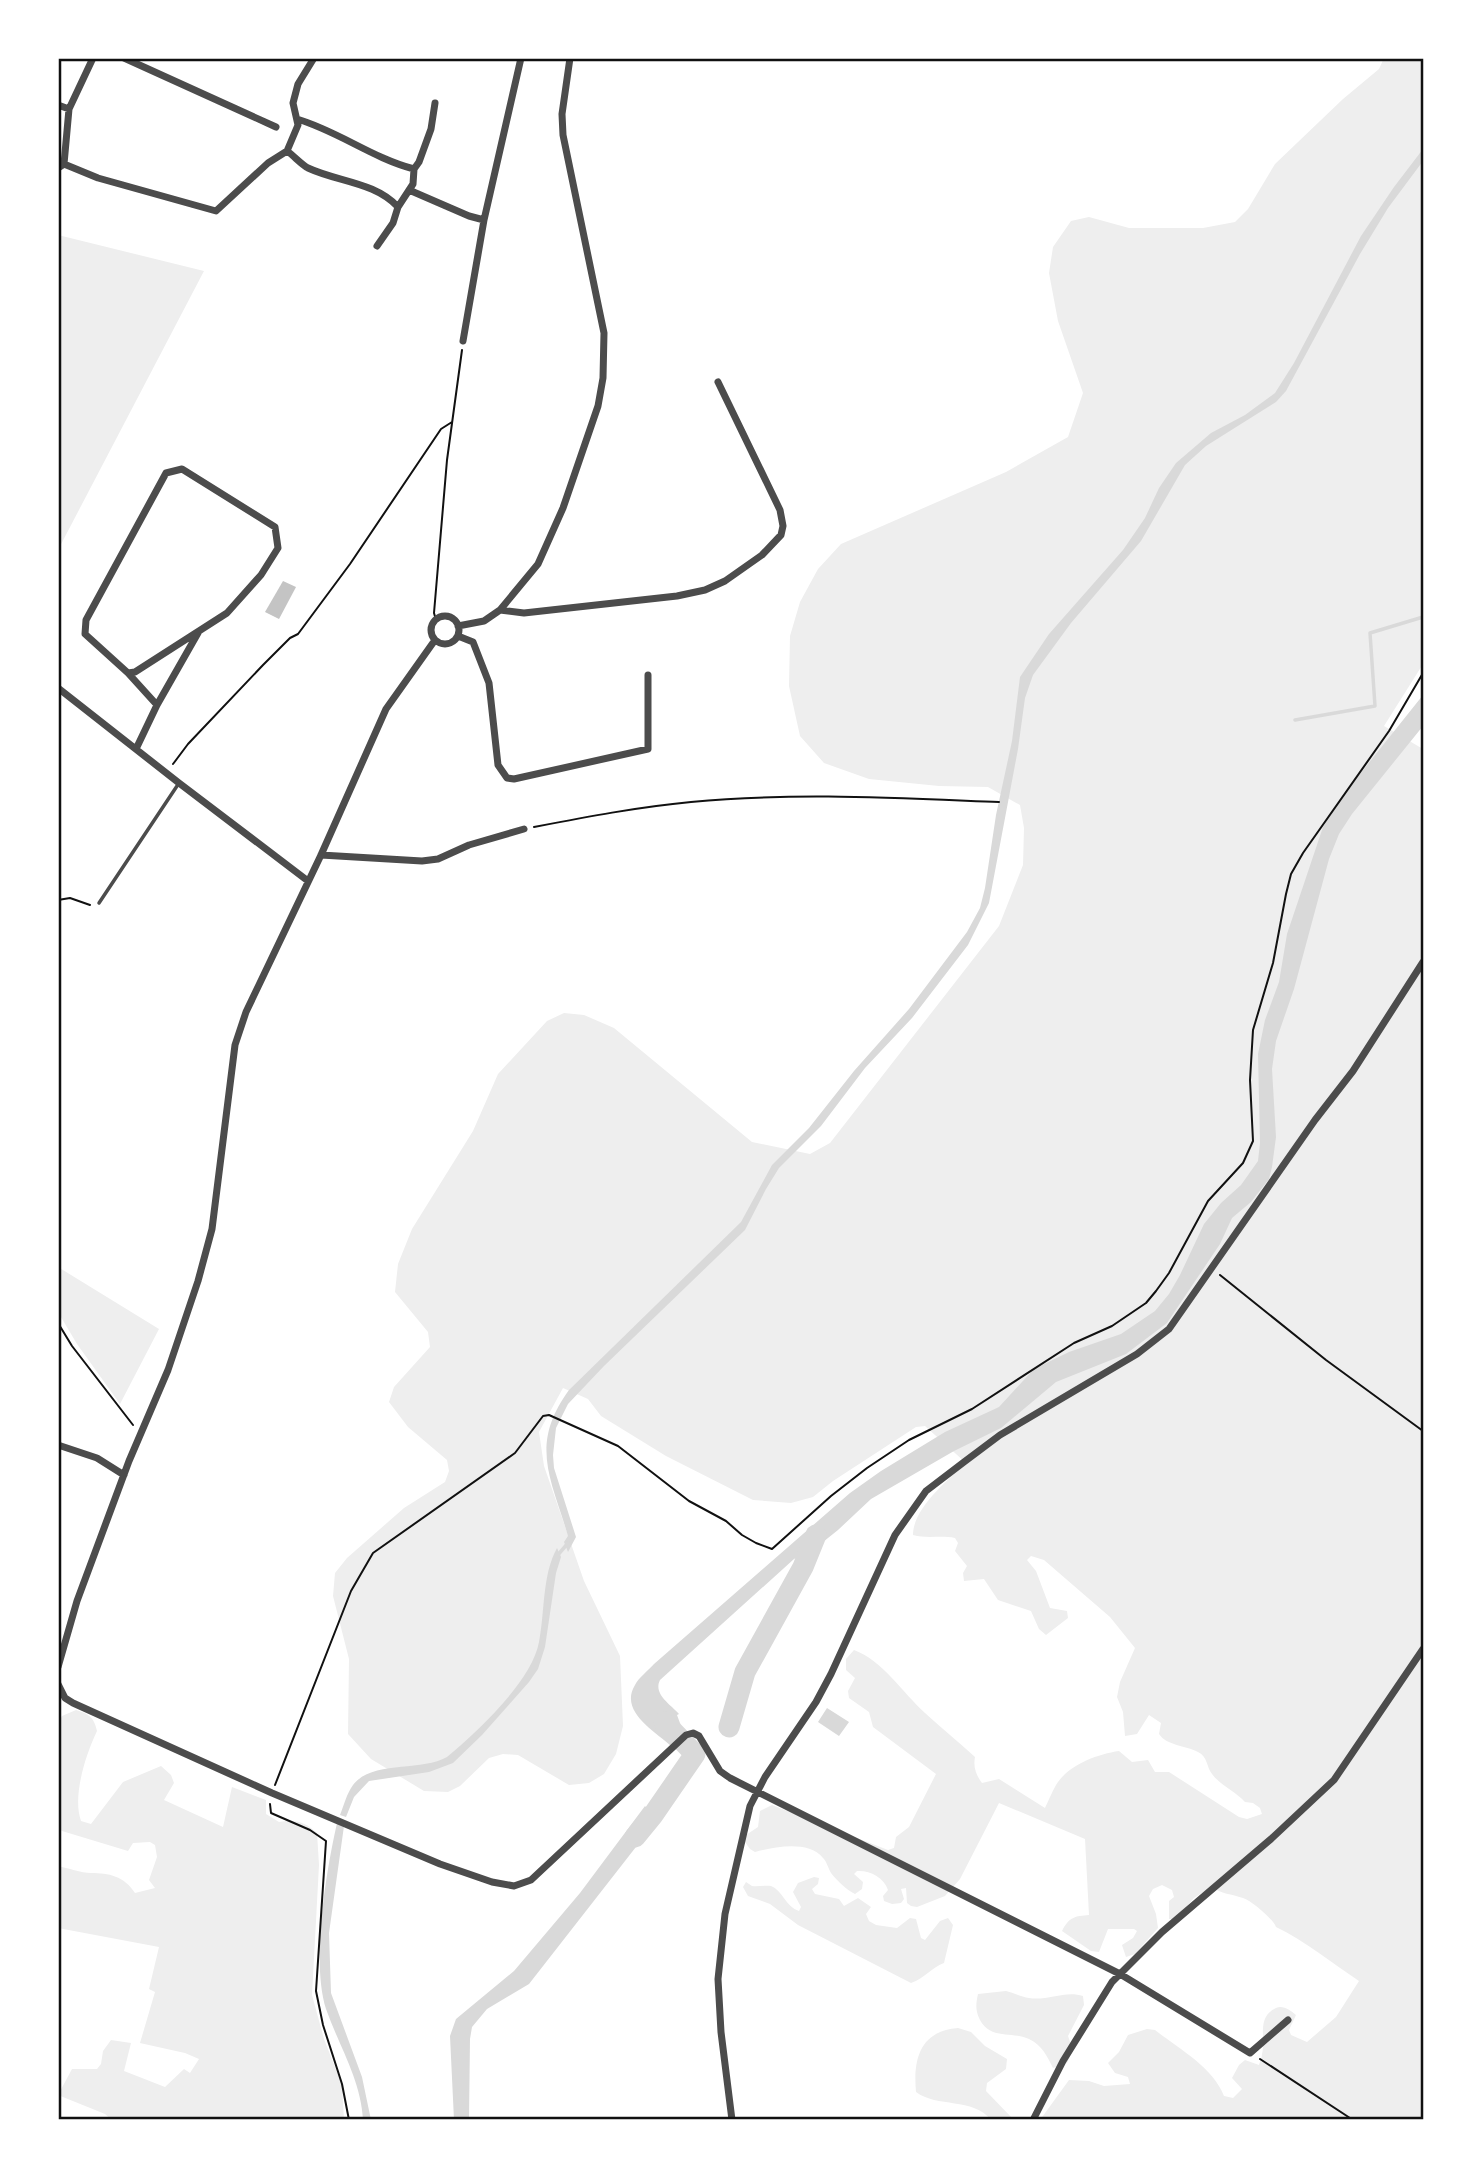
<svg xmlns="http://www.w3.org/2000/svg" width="1481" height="2178" font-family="Roboto,sans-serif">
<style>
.green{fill:#eee}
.water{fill:#d9d9d9}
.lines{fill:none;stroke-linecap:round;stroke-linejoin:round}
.stream{stroke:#d9d9d9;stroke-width:3.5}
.river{stroke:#d9d9d9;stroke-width:21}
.building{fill:#c4c4c4}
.path{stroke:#111;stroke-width:2}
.service{stroke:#4c4c4c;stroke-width:3.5}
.minor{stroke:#4c4c4c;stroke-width:7}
.neatline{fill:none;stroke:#111;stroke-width:2.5}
</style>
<rect width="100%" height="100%" fill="#fff"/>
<path class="green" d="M1384 58H1423V664L1384 726 1423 749V2120H1040L1069 2080 1089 2081 1104 2086 1130 2084 1128 2077 1115 2073 1108 2063 1119 2052 1128 2035 1147 2029 1155 2030C1179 2049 1213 2067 1224 2096L1233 2098 1242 2089 1232 2078 1239 2065 1245 2060 1259 2065C1260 2061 1262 2058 1262 2054 1266 2039 1256 2017 1276 2008 1283 2005 1290 2010 1296 2015L1289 2030 1291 2035 1307 2042 1336 2017 1359 1981C1332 1963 1305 1941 1276 1927 1273 1919 1252 1901 1243 1898 1231 1894 1222 1894 1211 1887L1194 1898 1175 1919H1169V1901L1174 1897 1172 1890 1162 1885 1153 1889 1149 1896 1156 1914 1158 1928 1135 1954 1126 1957 1122 1945 1133 1938 1137 1931 1134 1929H1108L1099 1952 1091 1951 1062 1931C1069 1917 1075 1916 1089 1915L1085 1839 999 1803 960 1879 945 1896 917 1907 911 1906 907 1903 906 1888 901 1889 904 1899 901 1903 892 1904 884 1901 883 1896 888 1890C884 1877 869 1870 857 1871L854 1874 863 1882 862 1889 855 1894C847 1890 837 1881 831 1873 828 1868 827 1862 823 1858 808 1840 775 1847 755 1852L750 1849 745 1842 746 1835 758 1827 760 1811 772 1805 888 1850 894 1848 896 1837 909 1827 936 1774 873 1727 869 1712 849 1698 848 1691 855 1678 846 1670V1659L854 1650C882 1660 903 1693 925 1713 941 1728 959 1742 975 1757 973 1767 976 1775 982 1783L999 1779 1045 1808C1049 1800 1053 1789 1058 1782 1071 1764 1098 1754 1119 1751L1132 1762 1148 1760 1155 1772H1169L1239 1817 1247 1819 1262 1814 1260 1808 1253 1803 1245 1802C1235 1791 1221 1786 1212 1774 1206 1766 1208 1757 1198 1752 1185 1745 1167 1746 1159 1734L1161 1723 1149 1715 1137 1734 1125 1736 1123 1712 1117 1697 1120 1682 1135 1648 1110 1617 1044 1560 1031 1556 1027 1560 1036 1571 1050 1608 1067 1611 1068 1618 1046 1635 1039 1629 1031 1611 998 1600 984 1579 964 1581 963 1573 967 1566 955 1551 958 1543 955 1538C941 1535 927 1539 913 1535 913 1508 948 1480 966 1463L925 1426 916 1427 833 1481 813 1497 791 1503 753 1500 666 1456 601 1416 588 1399 563 1388 539 1432 544 1466 584 1581 620 1656 623 1726 616 1754 604 1774 589 1783 569 1785 518 1755 503 1754 489 1758 460 1786 448 1792 424 1791 371 1759 348 1734 349 1659 333 1596 335 1573 347 1558 404 1508 445 1482 449 1471 447 1460 408 1427 389 1402 394 1387 430 1347 428 1332 395 1292 398 1264 412 1229 473 1131 498 1074 547 1021 564 1013 584 1015 614 1028 752 1142 810 1154 830 1143 999 926 1023 865 1024 828 1020 805 988 787 939 786 869 779 824 763 800 736 789 686 790 636 800 602 818 569 841 544 1006 472 1068 437 1083 393 1058 321 1049 273 1053 247 1071 221 1089 217 1129 228H1203L1235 222 1248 209 1275 164 1343 99 1379 69Z
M58 235 204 271 58 550Z
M58 1267 159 1329 120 1404 77 1344 58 1312Z
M76 1710C89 1714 94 1717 97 1731 86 1754 72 1796 81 1821L91 1824 123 1782 161 1766 171 1775 174 1783 164 1800 223 1827 232 1787 266 1800V1814L279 1822C295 1819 306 1822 317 1833L319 1865 312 1995 324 2039 342 2085 344 2120H112L105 2114 58 2095 72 2069H97L101 2064 103 2051 111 2040 131 2043 124 2071 165 2087 184 2069 190 2073 199 2059 185 2053 140 2043 155 1992 149 1989 159 1947 58 1928V1866C68 1868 81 1873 91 1873 109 1873 124 1876 135 1893L155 1888 149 1880 157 1857 155 1845 150 1842 133 1843 128 1851 62 1831 58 1827V1724L62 1716Z
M814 1877 819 1878 818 1884 812 1889 815 1894 839 1899 844 1906 858 1898 871 1907 866 1914 869 1921 876 1925 897 1928 910 1918 916 1919 921 1938 925 1940 940 1921 948 1918 953 1925 944 1963C931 1968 925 1978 911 1983L798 1925 770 1904 748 1896 743 1887 746 1882 752 1886C758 1887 765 1885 771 1886 782 1890 786 1907 799 1911L801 1907 793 1892 798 1883Z
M1006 1991C1014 1993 1022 1997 1029 1998 1048 2001 1065 1990 1083 1996L1084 2005 1068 2036 1073 2050 1067 2063 1053 2068C1047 2056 1042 2045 1029 2039 1011 2031 991 2040 980 2020 975 2011 976 2003 978 1994Z
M958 2028 971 2032 985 2046 1007 2059 1006 2069 987 2083 986 2091 1014 2120H991C973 2097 937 2108 916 2092 913 2059 920 2031 958 2028Z"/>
<path class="water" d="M1423 149V161L1388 208 1360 254 1286 391 1276 402 1206 446 1185 465 1141 541 1071 623 1033 675 1025 698 1018 749 989 903 968 945 912 1018 865 1068 821 1126 779 1168 766 1189 745 1230 604 1366 568 1404 556 1428 553 1455 554 1468 576 1537 568 1552 564 1542 568 1536C551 1478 529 1445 569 1390L741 1222 772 1165 809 1128 854 1071 909 1009 967 932 980 908 985 888 996 815 1012 741 1020 677 1049 634 1123 550 1145 518 1159 488 1176 463 1211 433 1245 415 1275 393 1294 363 1361 236 1394 187Z
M1423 695V726L1352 814 1339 834 1329 859 1294 989 1276 1041 1272 1069 1276 1137 1272 1167 1269 1179 1251 1202 1232 1218 1220 1244 1167 1323 1126 1354 1056 1382 1001 1428 954 1451 871 1499 838 1530 813 1550 794 1559 660 1680C653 1694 670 1704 679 1714L677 1715 684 1734 671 1746C654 1731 619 1711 635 1685 639 1677 648 1671 654 1664L850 1493 881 1471 945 1432 999 1407 1034 1369 1069 1352 1121 1334 1155 1311 1169 1294 1180 1275 1204 1224 1221 1203 1241 1185 1258 1161 1260 1143 1258 1054 1265 1020 1279 982 1287 934 1323 827 1344 794Z
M557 1548 561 1557 556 1573 545 1647 538 1669 529 1682 482 1735 453 1763 429 1772 369 1781 354 1797 346 1817 340 1815C344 1805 347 1793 353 1785 372 1760 421 1772 447 1757 477 1732 532 1681 539 1642 545 1612 542 1575 557 1548Z
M827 1708 849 1722 839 1736 818 1722Z
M645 1806 657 1820 529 1984 487 2009 472 2027 470 2039 469 2120H454L450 2036 456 2019 514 1971 580 1893Z
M337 1823 344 1826 329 1933 331 1993 362 2077 371 2120H363C361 2080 339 2046 326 2009 311 1962 326 1872 337 1823Z"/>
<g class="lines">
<path class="stream" d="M1295 720 1375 706 1370 633 1423 617
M557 1556 568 1543"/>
<path class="river" d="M729 1727 745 1672 803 1567 816 1535
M635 1837 653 1815 695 1754 664 1722"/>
</g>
<path class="building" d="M283 581 296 587 279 619 265 612Z"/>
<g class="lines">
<path class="path" d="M436 620 434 613 447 460 462 350
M173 764 188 744 263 665 290 638 298 634 350 564 441 429 452 422
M534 827C586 817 638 807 691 802 794 792 897 798 999 802
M58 900 70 898 90 905
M1220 1275 1326 1360 1423 1431
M58 1323 72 1346 133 1425
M275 1785 351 1591 373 1553 515 1453 543 1416 549 1415 618 1446 689 1501 726 1521 742 1535 756 1543 772 1549 831 1496 867 1468 909 1440 972 1409 1074 1343 1112 1326 1146 1303 1156 1291 1169 1273 1208 1201 1243 1163 1253 1141 1250 1080 1253 1030 1273 963 1286 894 1291 874 1303 853 1389 731 1423 673
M270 1804 271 1813 310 1830 326 1841 316 1991 323 2025 342 2084 349 2120
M1260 2059 1353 2120"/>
<path class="service" d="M99 903 179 783"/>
<path class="minor" d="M124 58 276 127
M58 105 69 109
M297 119C338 131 372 158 414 169
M287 151C294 156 301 164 308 168 338 182 375 182 398 207
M64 164 69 109 93 58
M58 168 64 164 98 178 216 211 268 163 287 151 298 125 293 103 298 84 314 58
M409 190 469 216 484 220
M377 246 393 223 398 207 413 184 414 169 419 162 431 129 435 103
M463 341 484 220 521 58
M182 469 275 527 278 548 261 575 227 613 135 672 128 673 85 634 86 620 166 473Z
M500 610 524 613 677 596 705 590 725 581 762 555 781 535 783 526 780 510 718 382
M431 630a14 14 0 1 1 28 0a14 14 0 1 1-28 0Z
M458 626 484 621 500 610 538 564 563 508 598 406 603 378 604 333 563 135 562 114 570 58
M458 636 473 642 489 683 498 765 507 778 514 779 648 749V675
M128 673 157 705
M58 688 179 783 308 881
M136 749 157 705 198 633
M321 855 422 861 438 859 469 845 524 829
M58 1445 97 1458 124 1475
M58 1667 77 1601 129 1461 168 1370 198 1281 212 1229 235 1045 246 1012 321 855 386 709 435 640
M58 1684 65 1698 73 1703 272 1793 440 1864 492 1882 514 1886 531 1880 686 1735 693 1733 699 1736 720 1771 730 1778 1120 1974 1250 2053 1288 2020
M732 2120 721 2032 718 1979 725 1914 750 1806 765 1777 816 1702 831 1674 895 1535 926 1491 964 1462 1000 1435 1137 1354 1169 1329 1315 1120 1353 1071 1423 962
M1033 2120 1063 2061 1112 1982 1162 1932 1271 1839 1334 1780 1423 1649"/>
</g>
<rect width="1481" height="2178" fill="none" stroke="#ffffff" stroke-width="119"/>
<rect x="60" y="60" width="1362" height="2058" class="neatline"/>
</svg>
